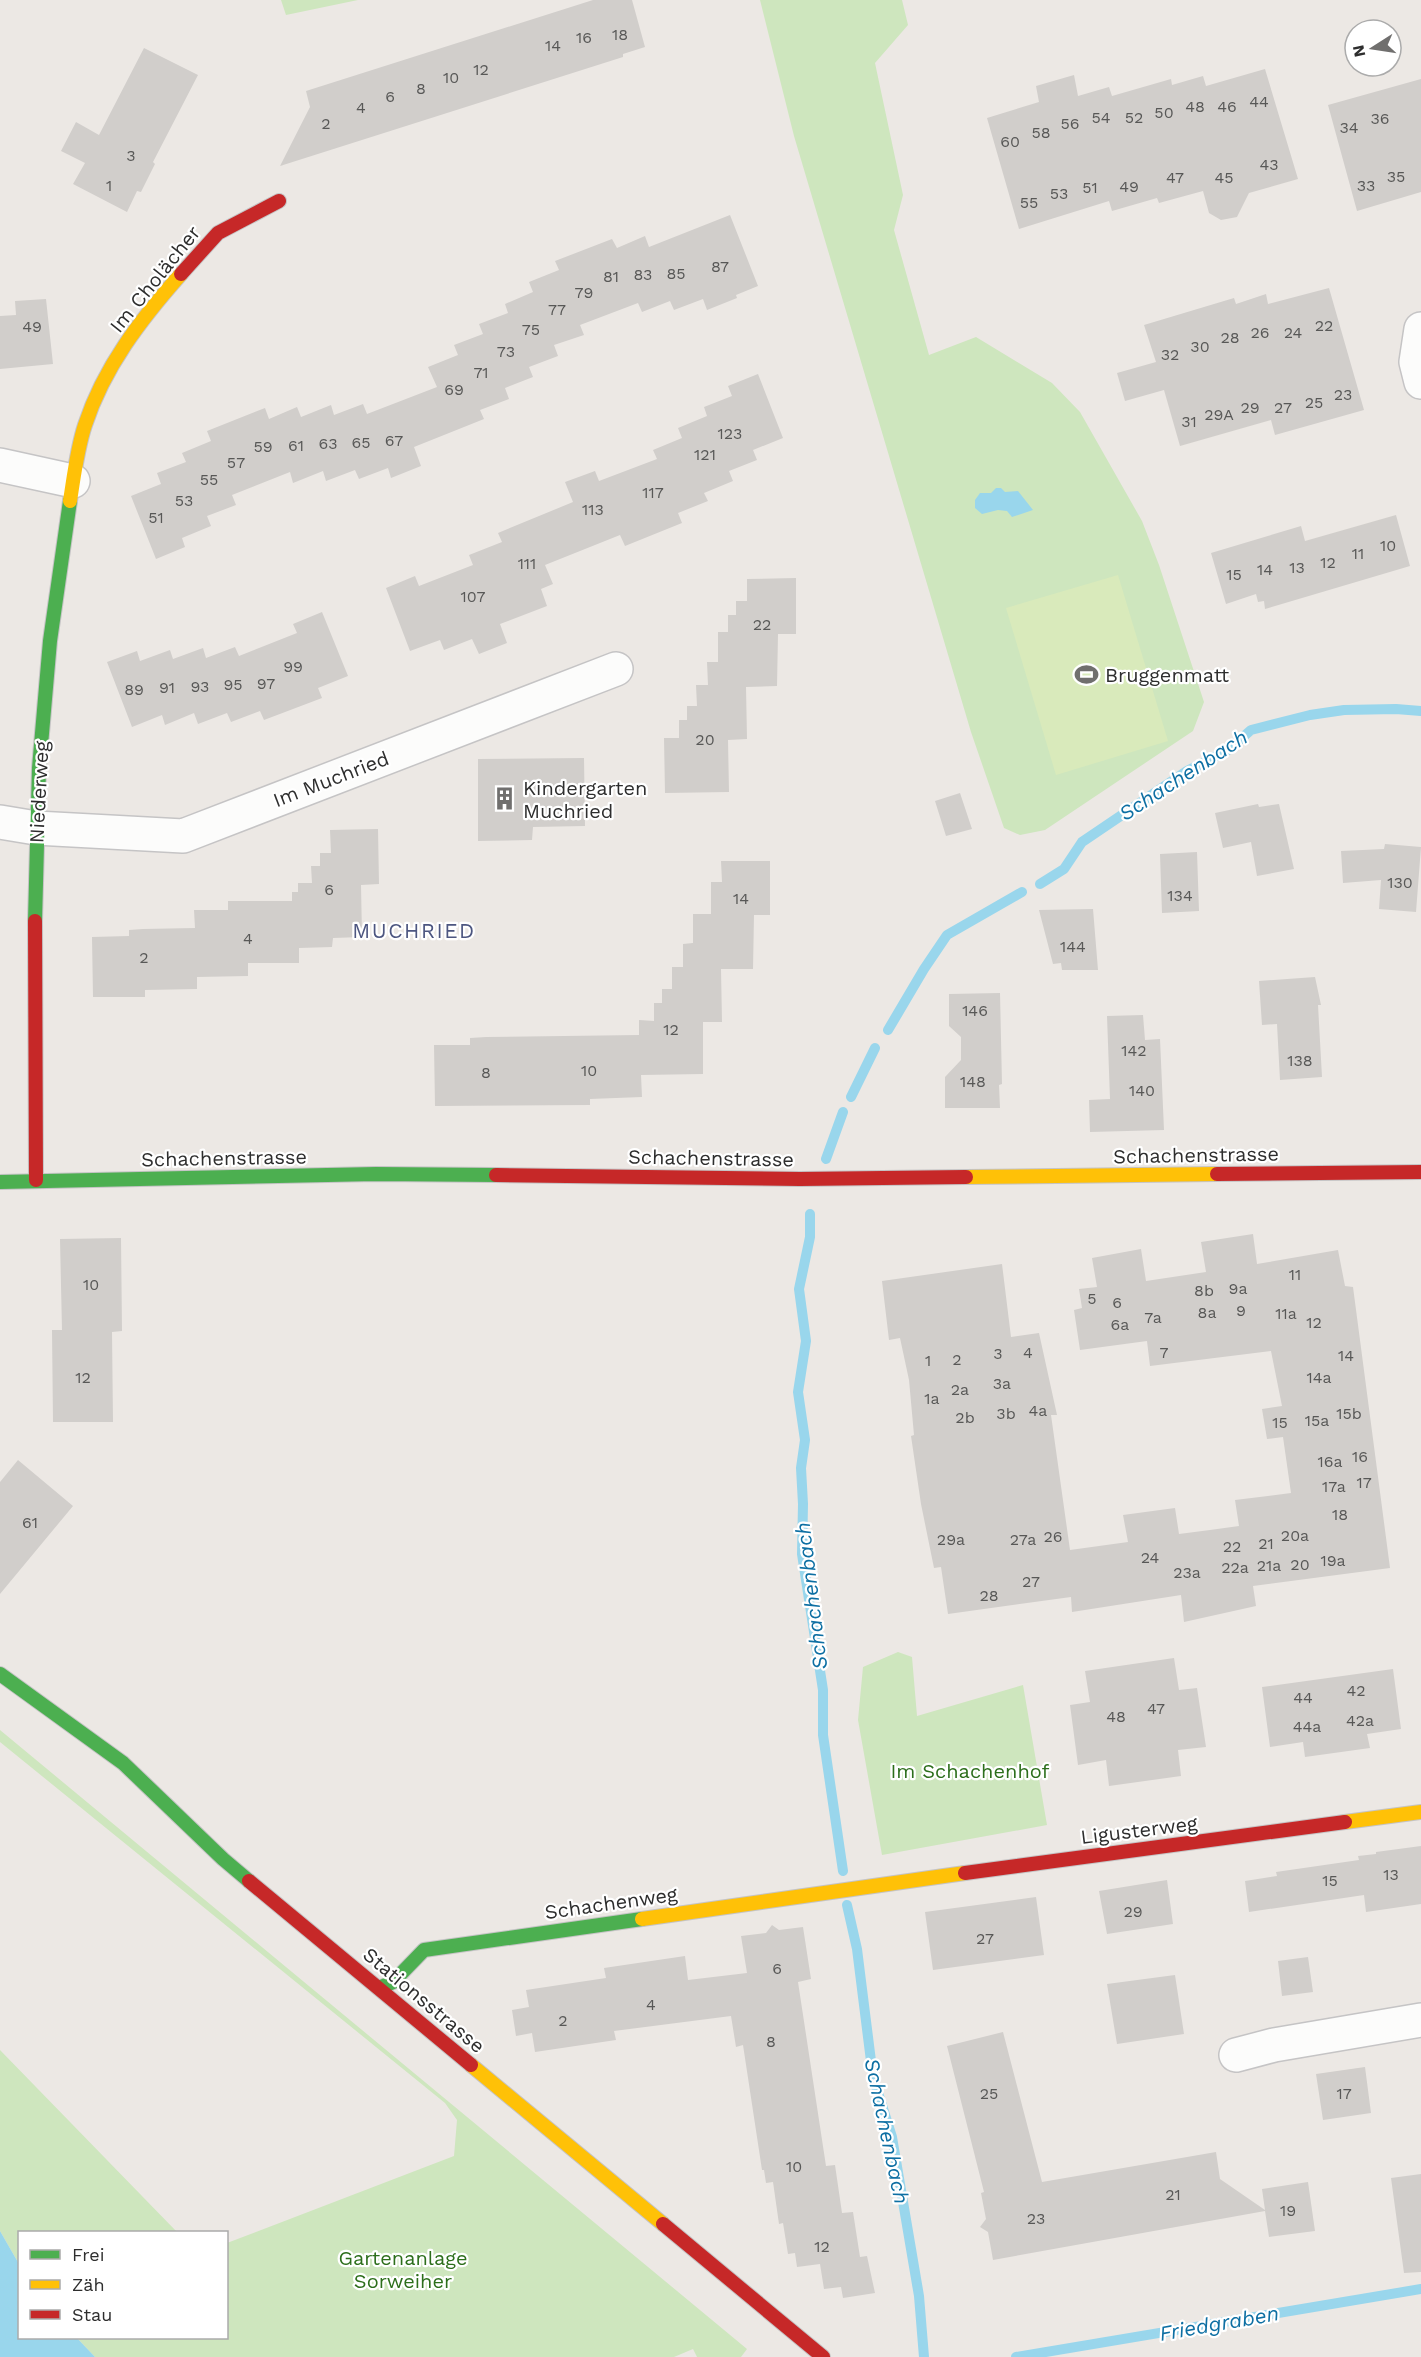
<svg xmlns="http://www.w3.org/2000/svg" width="1421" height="2357" font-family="'Work Sans',sans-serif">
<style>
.green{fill:#cee6be}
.pitch{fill:#d9eabb}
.water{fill:#99d6ec}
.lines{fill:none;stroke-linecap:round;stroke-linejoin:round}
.stream{stroke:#99d6ec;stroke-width:10}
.building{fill:#d1cecb}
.street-casing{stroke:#c5c4c5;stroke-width:36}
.fast-casing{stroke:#c5c4c5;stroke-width:16}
.slow-casing{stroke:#c5c4c5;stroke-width:16}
.jam-casing{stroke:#c5c4c5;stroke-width:16}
.street{stroke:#fcfcfb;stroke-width:33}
.fast{stroke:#4caf50;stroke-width:14}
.slow{stroke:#ffc107;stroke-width:14}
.jam{stroke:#c62828;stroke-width:14}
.labels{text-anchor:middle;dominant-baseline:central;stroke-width:4.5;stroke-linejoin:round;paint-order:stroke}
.number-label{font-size:16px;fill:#585857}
.street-label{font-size:20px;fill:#2e2e2e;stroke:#fff}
.poi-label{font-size:20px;fill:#2e2e2e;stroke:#fff;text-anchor:start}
.park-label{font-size:20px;fill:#2c6e1b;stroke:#fff}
.water-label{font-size:21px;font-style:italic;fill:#0d6fa3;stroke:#fff}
.neighbourhood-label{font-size:21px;letter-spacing:1.5px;fill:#4d5680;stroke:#fff}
</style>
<rect width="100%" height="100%" fill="#ece8e4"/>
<path class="green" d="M281 0H358L286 15Z
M760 0H902L908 25 875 63 903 195 894 230 929 355 976 337 1052 383 1080 412 1142 521 1159 565 1204 702 1193 731 1045 830 1020 835 1004 828 971 732 794 136Z
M898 1652 912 1657 917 1716 1023 1685 1047 1825 882 1855 858 1720 863 1667Z
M0 1730 747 2349 741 2357H697L693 2349 674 2357H95L77 2338H226L227 2243 454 2156 457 2120 445 2103 0 1742Z
M0 2050 177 2232H20L19 2264 0 2231Z"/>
<path class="pitch" d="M1118 575 1168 741 1056 775 1006 608Z"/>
<path class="water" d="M996 488H1001L1005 492 1018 491 1033 510 1012 517 1007 511 998 510 982 514 975 508V500L980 493H991Z
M0 2231 19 2264 20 2338H77L95 2357H0Z"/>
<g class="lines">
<path class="stream" d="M1040 884 1064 869 1082 842 1187 771 1228 750 1251 730 1310 715 1344 710 1396 709 1421 711
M888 1030 924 969 947 935 1022 892
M851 1097 875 1048
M826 1159 843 1112
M810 1214V1237L799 1289 806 1341 798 1392 805 1440 801 1468 803 1504 802 1554 823 1690V1735L843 1871
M847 1905 857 1949 873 2077 892 2137 919 2296 924 2357
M1016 2357 1421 2289"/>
</g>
<path class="building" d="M593 0H632L645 47 623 54V57L280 166 310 107 306 91Z
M144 48 198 75 153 162 155 164 141 192 137 191 127 212 73 184 85 163 61 151 76 122 99 135Z
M1265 69 1298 179 1249 193 1237 217 1221 220 1209 213 1203 191 1159 203 1157 198 1112 211 1109 201 1019 229 987 118 1039 102 1036 86 1074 75 1078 96 1109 87 1112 96 1171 79 1172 85 1203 76 1206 86Z
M1421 79V192L1357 211 1328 105Z
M730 215 758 286 736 295 737 298 707 310 703 299 674 310 670 301 642 312 638 303 580 325 584 335 554 345 558 356 529 367 533 377 505 388 509 399 480 410 484 419 414 447 421 466 391 478 388 468 359 479 355 470 326 481 323 471 293 483 290 472 232 495 236 505 207 516 211 526 182 538 185 547 156 559 131 496 161 484 157 473 186 462 182 453 211 441 207 431 265 408 269 419 297 407 301 417 331 405 334 415 363 404 367 414 437 387 428 367 458 355 454 345 483 334 479 324 508 313 505 304 533 292 529 282 559 270 555 261 612 239 617 248 645 236 649 247Z
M1329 288 1364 410 1275 435 1271 420 1180 446 1164 390 1125 401 1117 373 1156 362 1144 325 1234 298 1236 304 1266 294 1268 304Z
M46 299 53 364 0 369V316L16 315 15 301Z
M758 374 783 438 753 450 757 460 729 471 733 481 704 493 708 501 678 513 682 523 625 546 620 535 545 565 553 584 541 589 547 606 500 624 507 643 479 654 472 639 444 650 440 640 410 651 386 588 415 576 419 586 473 565 469 555 502 542 498 533 573 502 565 482 595 471 599 481 657 459 653 450 682 438 678 428 707 416 704 407 732 396 728 386Z
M1396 515 1410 566 1265 609 1264 601 1258 602 1256 594 1226 604 1211 553 1301 526 1305 541Z
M796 578V634H778L777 686 746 687 747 739 728 740 729 792 665 793 664 738H679V720H687V706H697L696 685H708L707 662H718V632H728V615H736V601H747V579Z
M322 612 348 676 318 688 322 698 264 720 260 711 231 722 227 713 198 724 194 713 165 725 162 715 132 727 107 662 137 651 140 661 170 650 173 659 203 648 206 658 235 647 239 656 297 633 293 624Z
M584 758 585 826 533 827 532 840 478 841V759Z
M960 793 972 829 946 836 935 801Z
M1258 804 1259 807 1279 804 1294 869 1257 876 1251 842 1223 848 1215 813Z
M378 829 379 884 361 885 362 937 333 938 332 947 299 948V963H248V976L197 977V989L145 990V997H93L92 937 129 936V930L143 929 195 928 194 910H228V901H292V892H298V883H312L311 866H320V853H331L330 830Z
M1385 844 1421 847 1416 912 1379 909 1381 880 1343 883 1341 851 1384 849Z
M1197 852 1199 911 1162 913 1160 854Z
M721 861H770V915H754L753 969H721L722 1022H703V1074L641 1075 642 1097 590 1099V1105L435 1106 434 1045H470V1038L486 1037 639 1035V1020L654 1021V1003H662V989H672V967H683V944L693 943V914H711V882H722Z
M1093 909 1098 970H1062L1061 963 1053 964 1039 910Z
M1315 977 1321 1005H1318L1322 1077 1280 1080 1277 1024 1262 1025 1259 981Z
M1000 993 1002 1084 999 1085 1000 1108H945V1077L961 1060V1037L949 1026V994Z
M1143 1015 1145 1040 1160 1039 1164 1130 1090 1132 1089 1100 1110 1099 1107 1016Z
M1253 1234 1257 1264 1338 1250 1345 1286 1353 1287 1390 1568 1253 1586 1256 1606 1184 1622 1181 1595 1072 1612 1071 1597 948 1614 941 1567 934 1568 921 1504 911 1436 914 1435 909 1380 900 1338 889 1340 882 1281 1002 1264 1011 1337 1039 1333 1057 1415H1051L1070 1550 1128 1542 1123 1515 1175 1508 1179 1534 1210 1530 1239 1526 1235 1500 1291 1493 1283 1437 1267 1439 1262 1409 1282 1406 1271 1351 1150 1366 1147 1341 1080 1350 1074 1310 1082 1308 1079 1289 1097 1287 1092 1258 1141 1249 1146 1281 1206 1272 1201 1242Z
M121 1238 122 1331 112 1332 113 1422H53L52 1330H62L60 1239Z
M18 1460 73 1506 0 1594V1482Z
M1174 1658 1179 1690 1197 1688 1206 1747 1178 1750 1181 1776 1109 1786 1106 1760 1078 1765 1070 1705 1090 1702 1085 1671Z
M1393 1669 1401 1729 1367 1734 1370 1748 1305 1757 1303 1742 1270 1747 1262 1687Z
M1421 1846V1904L1366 1912 1364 1895 1249 1912 1245 1881 1277 1876 1276 1872 1359 1860 1358 1856 1376 1854V1852Z
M1167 1880 1173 1924 1107 1934 1099 1891Z
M1036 1897 1044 1955 933 1970 925 1912Z
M772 1925 779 1930 803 1927 811 1979 798 1982 826 2166 835 2165 842 2213 853 2212 860 2257 867 2256 875 2293 843 2298 841 2287 824 2289 820 2264 797 2267 795 2253 788 2254 783 2223 779 2224 773 2182 766 2183 764 2170H762L743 2045 736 2047 731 2016 614 2031 616 2040 535 2052 532 2033 516 2036 512 2010 529 2007 526 1990 606 1978 604 1968 685 1956 688 1980 747 1973 741 1936 766 1933Z
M1308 1957 1313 1992 1282 1996 1278 1961Z
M1175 1975 1184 2034 1117 2044 1107 1984Z
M1003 2032 1042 2182 1216 2152 1220 2179 1265 2210 1262 2189 1308 2182 1315 2231 1269 2237 1265 2211 993 2260 988 2232 980 2227 986 2219 981 2193 984 2192 947 2046Z
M1365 2067 1371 2113 1323 2120 1316 2074Z
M1421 2174V2272L1404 2273 1391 2178Z"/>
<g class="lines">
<defs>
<path id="street" d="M1421 329 1416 362 1421 382
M0 465 73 481
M0 822 36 828 183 836 616 669
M1236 2055 1274 2045 1421 2020"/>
<path id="fast" d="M35 921 39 768 50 641 70 501
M0 1182 376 1174 496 1175
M0 1674 123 1763 223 1859 249 1881
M379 1988 393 1982 424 1950 642 1919"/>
<path id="slow" d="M70 501C74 476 77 449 85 425 104 367 141 319 181 274
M966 1177 1217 1174
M1345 1822 1421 1812
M642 1919 965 1873
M471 2065 663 2224"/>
<path id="jam" d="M181 274 218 233 279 201
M35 921 36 1180
M1217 1174 1421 1172
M496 1175 800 1179 966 1177
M965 1873 1345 1822
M249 1881 471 2065
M663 2224 823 2357"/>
</defs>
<use href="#street" class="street-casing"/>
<use href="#fast" class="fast-casing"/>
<use href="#slow" class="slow-casing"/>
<use href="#jam" class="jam-casing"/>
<use href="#street" class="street"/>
<use href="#fast" class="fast"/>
<use href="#slow" class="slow"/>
<use href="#jam" class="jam"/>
</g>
<defs>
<symbol id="stadium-bare" viewBox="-9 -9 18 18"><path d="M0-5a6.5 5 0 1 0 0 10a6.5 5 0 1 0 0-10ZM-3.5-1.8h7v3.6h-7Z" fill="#706f6e" stroke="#fff" stroke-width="2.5" paint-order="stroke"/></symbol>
<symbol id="building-bare" viewBox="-9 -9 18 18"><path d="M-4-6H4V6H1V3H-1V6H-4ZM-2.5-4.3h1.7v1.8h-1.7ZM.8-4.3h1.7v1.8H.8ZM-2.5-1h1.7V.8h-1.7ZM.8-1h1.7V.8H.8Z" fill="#706f6e" stroke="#fff" stroke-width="2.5" paint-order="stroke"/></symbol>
</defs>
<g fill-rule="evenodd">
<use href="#stadium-bare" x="1070" y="658" width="33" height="33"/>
<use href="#building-bare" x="488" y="782" width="33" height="33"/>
</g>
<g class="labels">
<g class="number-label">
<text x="620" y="34">18</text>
<text x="584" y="37">16</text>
<text x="553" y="45">14</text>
<text x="481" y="69">12</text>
<text x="451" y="77">10</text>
<text x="421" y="88">8</text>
<text x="390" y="96">6</text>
<text x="1259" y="101">44</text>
<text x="1195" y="106">48</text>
<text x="1227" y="106">46</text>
<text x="361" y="107">4</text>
<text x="1164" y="112">50</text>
<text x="1101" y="117">54</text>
<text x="1134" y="117">52</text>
<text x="1380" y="118">36</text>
<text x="326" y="123">2</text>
<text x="1070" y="123">56</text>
<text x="1349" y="127">34</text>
<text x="1041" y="132">58</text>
<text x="1010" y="141">60</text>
<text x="131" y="155">3</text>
<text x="1269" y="164">43</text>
<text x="1396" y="176">35</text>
<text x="1175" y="177">47</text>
<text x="1224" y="177">45</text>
<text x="109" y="185">1</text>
<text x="1366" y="185">33</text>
<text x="1129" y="186">49</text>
<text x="1090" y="187">51</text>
<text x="1059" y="193">53</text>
<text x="1029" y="202">55</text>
<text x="720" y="266">87</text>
<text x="676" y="273">85</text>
<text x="643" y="274">83</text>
<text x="611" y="276">81</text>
<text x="584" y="292">79</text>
<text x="557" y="309">77</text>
<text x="1324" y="325">22</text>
<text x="32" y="326">49</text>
<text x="531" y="329">75</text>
<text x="1260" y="332">26</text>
<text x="1293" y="332">24</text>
<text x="1230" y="337">28</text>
<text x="1200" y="346">30</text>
<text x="506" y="351">73</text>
<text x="1170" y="354">32</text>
<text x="481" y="372">71</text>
<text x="454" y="389">69</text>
<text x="1343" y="394">23</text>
<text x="1314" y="402">25</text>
<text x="1250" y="407">29</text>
<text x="1283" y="407">27</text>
<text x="1219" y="414">29A</text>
<text x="1189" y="421">31</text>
<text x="730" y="433">123</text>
<text x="394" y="440">67</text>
<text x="361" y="442">65</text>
<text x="328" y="443">63</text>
<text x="296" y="445">61</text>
<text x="263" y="446">59</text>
<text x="705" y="454">121</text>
<text x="236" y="462">57</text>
<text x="209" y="479">55</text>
<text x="653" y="492">117</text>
<text x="184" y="500">53</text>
<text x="593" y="509">113</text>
<text x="156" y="517">51</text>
<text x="1388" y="545">10</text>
<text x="1358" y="553">11</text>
<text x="1328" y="562">12</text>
<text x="527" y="563">111</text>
<text x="1297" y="567">13</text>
<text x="1265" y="569">14</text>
<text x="1234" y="574">15</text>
<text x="473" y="596">107</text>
<text x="762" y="624">22</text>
<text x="293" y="666">99</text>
<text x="266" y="683">97</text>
<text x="233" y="684">95</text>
<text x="200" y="686">93</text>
<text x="167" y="687">91</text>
<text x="134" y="689">89</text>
<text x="705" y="739">20</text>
<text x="1400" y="882">130</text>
<text x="329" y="889">6</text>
<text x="1180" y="895">134</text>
<text x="741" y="898">14</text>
<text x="248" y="938">4</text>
<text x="1073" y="946">144</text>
<text x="144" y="957">2</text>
<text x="975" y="1010">146</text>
<text x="671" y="1029">12</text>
<text x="1134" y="1050">142</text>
<text x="1300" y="1060">138</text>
<text x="589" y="1070">10</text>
<text x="486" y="1072">8</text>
<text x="973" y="1081">148</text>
<text x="1142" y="1090">140</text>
<text x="1295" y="1274">11</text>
<text x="91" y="1284">10</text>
<text x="1238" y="1288">9a</text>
<text x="1204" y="1290">8b</text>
<text x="1092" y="1298">5</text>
<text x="1117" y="1302">6</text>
<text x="1241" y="1310">9</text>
<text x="1207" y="1312">8a</text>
<text x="1286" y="1313">11a</text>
<text x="1153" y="1317">7a</text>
<text x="1314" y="1322">12</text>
<text x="1120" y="1324">6a</text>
<text x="1028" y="1352">4</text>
<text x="1164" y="1352">7</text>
<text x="998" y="1353">3</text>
<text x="1346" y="1355">14</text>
<text x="957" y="1359">2</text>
<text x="928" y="1360">1</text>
<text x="83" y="1377">12</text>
<text x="1319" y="1377">14a</text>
<text x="1002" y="1383">3a</text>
<text x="960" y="1389">2a</text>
<text x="932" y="1398">1a</text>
<text x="1038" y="1410">4a</text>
<text x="1006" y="1413">3b</text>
<text x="1349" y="1413">15b</text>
<text x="965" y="1417">2b</text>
<text x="1317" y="1420">15a</text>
<text x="1280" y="1422">15</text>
<text x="1360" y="1456">16</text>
<text x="1330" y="1461">16a</text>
<text x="1364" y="1482">17</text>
<text x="1334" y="1486">17a</text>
<text x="1340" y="1514">18</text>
<text x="30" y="1522">61</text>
<text x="1295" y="1535">20a</text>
<text x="1053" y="1536">26</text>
<text x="951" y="1539">29a</text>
<text x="1023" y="1539">27a</text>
<text x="1266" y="1543">21</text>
<text x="1232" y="1546">22</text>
<text x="1150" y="1557">24</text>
<text x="1333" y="1560">19a</text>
<text x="1300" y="1564">20</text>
<text x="1269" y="1565">21a</text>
<text x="1235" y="1567">22a</text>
<text x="1187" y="1572">23a</text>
<text x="1031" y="1581">27</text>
<text x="989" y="1595">28</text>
<text x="1356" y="1690">42</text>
<text x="1303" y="1697">44</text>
<text x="1156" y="1708">47</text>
<text x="1116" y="1716">48</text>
<text x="1360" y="1720">42a</text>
<text x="1307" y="1726">44a</text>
<text x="1391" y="1874">13</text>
<text x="1330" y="1880">15</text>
<text x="1133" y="1911">29</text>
<text x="985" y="1938">27</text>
<text x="777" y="1968">6</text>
<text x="651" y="2004">4</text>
<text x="563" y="2020">2</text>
<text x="771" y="2041">8</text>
<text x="989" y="2093">25</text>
<text x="1344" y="2093">17</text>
<text x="794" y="2166">10</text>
<text x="1173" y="2194">21</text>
<text x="1288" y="2210">19</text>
<text x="1036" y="2218">23</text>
<text x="822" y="2246">12</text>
</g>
<g class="street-label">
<text transform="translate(155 279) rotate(-51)">Im Cholächer</text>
<text transform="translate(331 779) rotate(-21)">Im Muchried</text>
<text transform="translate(39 792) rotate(-87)">Niederweg</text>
<text transform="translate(1196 1155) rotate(-1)">Schachenstrasse</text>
<text transform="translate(224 1158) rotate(-1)">Schachenstrasse</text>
<text transform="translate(711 1158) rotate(1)">Schachenstrasse</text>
<text transform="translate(1139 1830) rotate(-7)">Ligusterweg</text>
<text transform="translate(611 1903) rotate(-8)">Schachenweg</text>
<text transform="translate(424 2000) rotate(40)">Stationsstrasse</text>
</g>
<g class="poi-label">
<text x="1105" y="675">Bruggenmatt</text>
<text x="523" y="788">Kindergarten<tspan x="523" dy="23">Muchried</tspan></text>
</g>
<g class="park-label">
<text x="970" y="1771">Im Schachenhof</text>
<text x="403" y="2258">Gartenanlage<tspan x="403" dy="23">Sorweiher</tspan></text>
</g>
<g class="water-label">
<text transform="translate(1183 775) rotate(-33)">Schachenbach</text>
<text transform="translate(811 1596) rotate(-97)">Schachenbach</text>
<text transform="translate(887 2131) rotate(78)">Schachenbach</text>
<text transform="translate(1219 2323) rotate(-10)">Friedgraben</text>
</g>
<g class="neighbourhood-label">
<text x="414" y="930">MUCHRIED</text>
</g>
</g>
<rect x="18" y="2231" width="210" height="108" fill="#ffffff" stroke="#ababab" stroke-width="1.5"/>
<rect x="30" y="2250" width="30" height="9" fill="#4caf50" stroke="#ababab" stroke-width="1.5"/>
<text x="72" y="2261" font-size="18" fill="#2e2e2e">Frei</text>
<rect x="30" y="2280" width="30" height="9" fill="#ffc107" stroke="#ababab" stroke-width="1.5"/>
<text x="72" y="2291" font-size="18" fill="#2e2e2e">Zäh</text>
<rect x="30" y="2310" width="30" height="9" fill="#c62828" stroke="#ababab" stroke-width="1.5"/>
<text x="72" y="2321" font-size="18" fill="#2e2e2e">Stau</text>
<g transform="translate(1373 48) rotate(258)"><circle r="28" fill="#ffffff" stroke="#ababab" stroke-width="1.5"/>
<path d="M0-4.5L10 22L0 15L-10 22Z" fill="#706f6e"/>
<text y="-9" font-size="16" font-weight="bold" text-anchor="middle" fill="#2e2e2e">N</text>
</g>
</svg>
